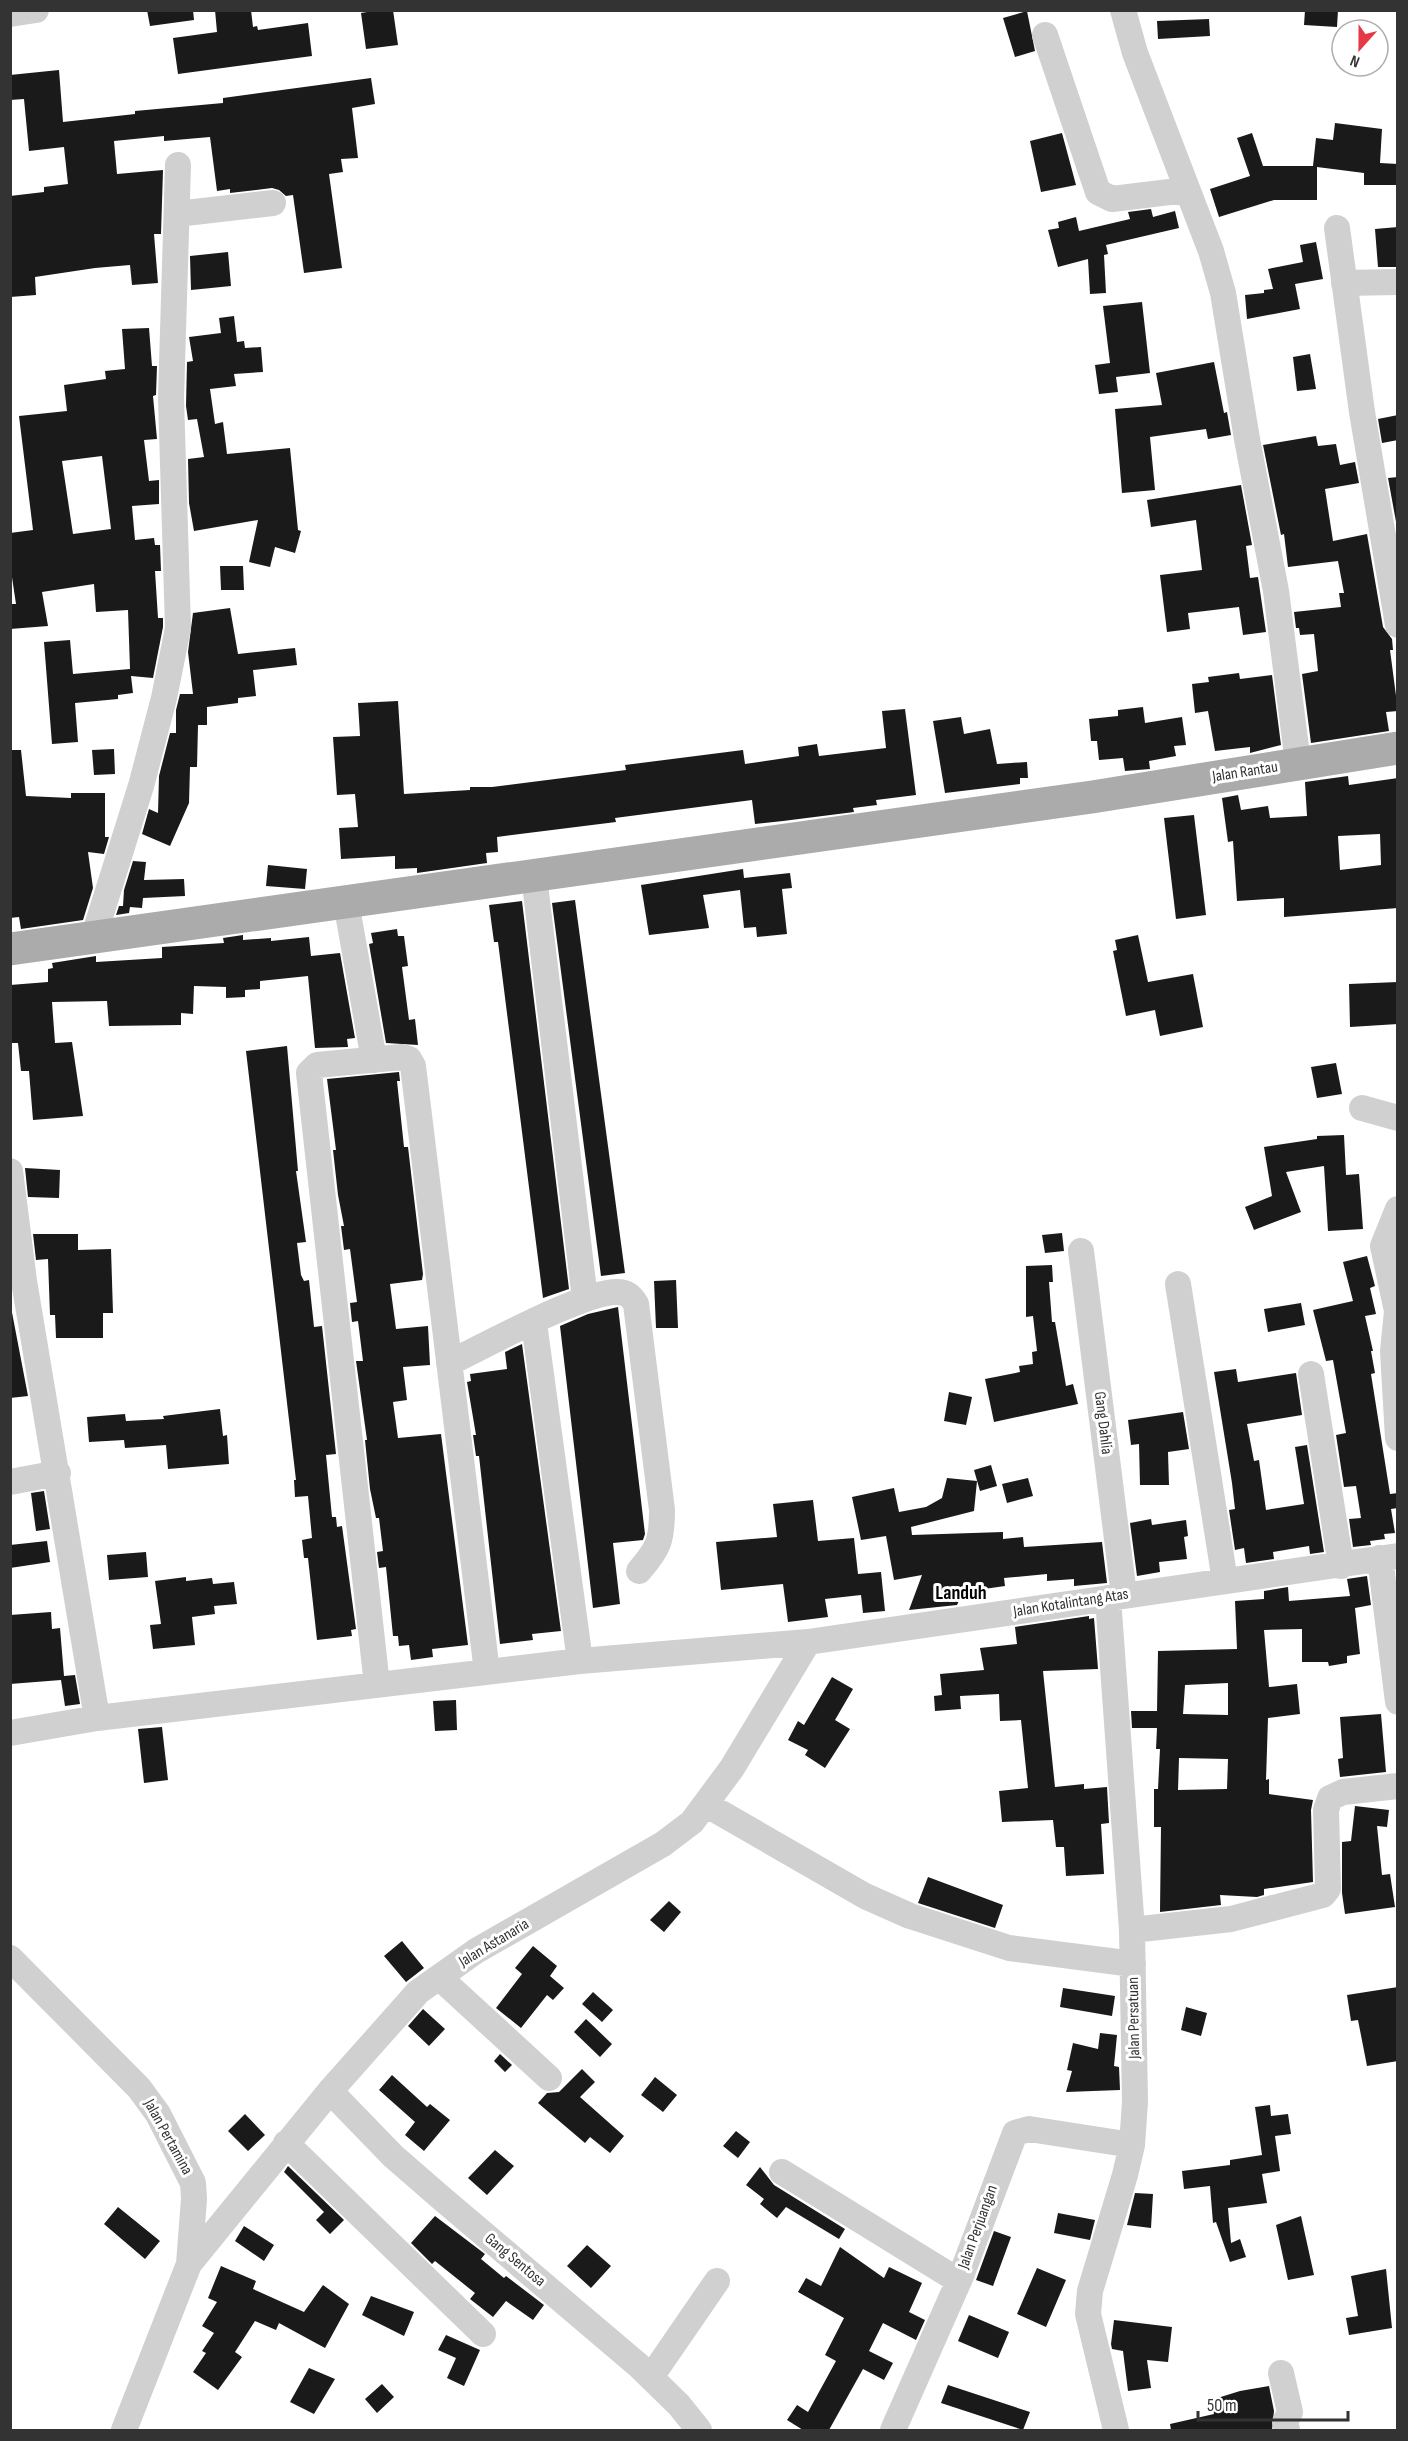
<svg xmlns="http://www.w3.org/2000/svg" width="1408" height="2441" font-family="'Sofia Sans Condensed',sans-serif">
<style>
.building{fill:#1a1a1a;fill-rule:evenodd}
.lines{fill:none;stroke-linecap:round;stroke-linejoin:round}
.minor{stroke:#d0d0d0;stroke-width:26}
.major{stroke:#ababab;stroke-width:33}
.labels{text-anchor:middle;dominant-baseline:central;stroke-width:6;stroke-linejoin:round;paint-order:stroke}
.street-label{font-size:16px;fill:#333;stroke:#fff}
.quarter-label{font-size:20px;font-weight:bold;fill:#000;stroke:#fff}
</style>
<rect width="100%" height="100%" fill="#fff"/>
<path class="building" d="M147 10H193L194 20 150 26Z
M215 10H251L253 27 257 26 258 30 308 23 312 56 178 74 173 38 217 32Z
M379 10H393L398 45 366 49 361 13Z
M1305 10H1338L1337 27 1304 25Z
M1027 11 1035 51 1015 57 1003 18Z
M1209 19 1210 36 1158 39 1157 21Z
M59 70 63 122 135 114V111L223 103V98L371 78 375 104 352 108 358 158 341 159 343 172 329 174 342 268 304 273 293 195 286 196 279 190 272 188 230 193V189L217 191 210 137 164 141V136L114 141 117 174 163 170 161 234H154L158 283 132 285 130 265 95 268 35 277 36 295 10 297V196L44 192V187L68 184 64 147 29 151 24 99 10 100V75Z
M1335 123 1382 129 1380 163 1398 164V185H1364V173L1317 167V200H1274L1219 217 1210 189 1250 176 1237 138 1252 133 1263 166H1313L1316 138 1333 140Z
M1062 133 1076 185 1041 192 1030 141Z
M1151 209 1153 217 1175 211 1179 228 1106 245 1108 254 1104 255 1106 293 1090 294 1088 259 1058 267 1048 230 1059 228 1058 222 1076 217 1079 231 1130 219 1128 212Z
M1398 227V267H1378L1375 229Z
M1316 242 1323 279 1295 284 1300 309 1247 319 1245 295 1264 293V290L1273 289 1268 269 1303 262 1300 245Z
M228 252 231 286 191 290 190 256Z
M1142 302 1150 373 1116 377 1118 392 1099 394 1095 365 1110 363 1103 306Z
M234 316 237 342 244 341 245 348 261 347 263 372 234 374 236 386 210 389 215 424 223 422 227 454 290 448 298 530 301 531 295 553 275 547 270 567 249 562 258 520 194 531 189 503 188 459 204 457 197 419 188 420 186 406 187 362 193 361 189 337 221 333 219 318Z
M149 328 152 366H157L156 395 153 396 157 439 144 440 149 481 159 480V504L132 506 135 540 154 538 155 545H160L161 571H155L158 618H163V627L153 678 131 676 133 693 118 695V699L75 703 78 742 52 744 44 642 70 640 73 674 130 669 128 610 96 612 94 584 42 592 48 626 10 629V604H16L10 564V533L33 530 19 416 67 411 64 385 106 379 105 371 125 369 122 329ZM102 456 111 529 73 534 62 461Z
M1310 354 1316 389 1297 391 1293 357Z
M1214 362 1224 413 1227 412 1231 435 1208 439 1206 429 1150 437 1155 490 1122 493 1115 409 1162 405 1156 373Z
M1398 415V440L1382 443 1378 419Z
M1316 436 1318 446 1336 444 1340 465 1355 462 1359 483 1325 489 1333 541 1367 534 1383 627 1392 639 1393 650H1390L1398 711 1386 712 1389 731 1311 743 1302 674 1318 671 1314 634 1300 635 1299 628H1296L1294 612 1341 607 1339 593H1344L1338 561 1288 567 1284 534 1281 535 1263 445Z
M1398 477V527H1397L1388 478Z
M1241 485 1252 545 1246 546 1250 578 1258 577 1266 632 1243 635 1239 607 1188 613 1190 629 1167 632 1160 575 1202 570 1196 520 1151 527 1147 500Z
M220 566H243L244 590H221Z
M230 608 238 654 295 648 297 665 253 670 256 696 238 698V703L207 707V725H198L197 767H190L189 803 170 846 142 834 149 809 158 813 159 776 170 733H176V710L180 694H193L188 652 193 613Z
M1239 673 1240 679 1272 675 1281 745 1250 753V747L1215 751 1208 711 1195 713 1192 684 1209 682 1208 677Z
M398 701 404 794 470 790V787H492L626 770 625 765 743 750 745 764 799 756 798 747 817 744 819 756 886 748 882 711 905 709 916 795 876 800 877 805 853 808 854 812 783 821 755 824 752 800 615 818 616 822 497 837 498 852 486 853 487 863 417 873V868L395 869V856L341 859 339 828 358 827 355 794 337 795 333 737 360 736 358 703Z
M1143 707 1145 723 1182 717 1186 745 1174 746 1176 756 1149 761 1150 769 1125 771 1123 758 1099 760 1097 741H1091L1089 719 1118 716V710Z
M961 717 964 734 990 729 997 764 1027 762 1028 778H1020V784L945 793 933 721Z
M114 749 115 774 94 775 92 750Z
M10 750H21L26 796 71 798V793H105V837H109L104 854 88 852 93 888 83 920 21 929 19 917 10 918Z
M1348 776 1349 785 1398 778V908L1284 917V898L1237 901 1233 841 1228 842 1222 798 1238 795 1241 810 1268 806 1270 818 1307 816 1305 782ZM1380 834 1381 865 1340 870 1338 836Z
M1194 815 1206 915 1176 919 1164 818Z
M133 861 146 862 144 880 184 879 185 896 143 898 142 908 130 907 129 913 116 915 119 906H123L124 890Z
M268 865 307 869 305 889 266 886Z
M743 869 744 878 790 873 792 888 782 889 787 934 757 937 756 927 744 928 740 890 703 895 709 928 649 935 641 885Z
M575 900 625 1273 601 1276 552 903Z
M522 901 569 1289 543 1298 498 942H494L489 905Z
M397 929 398 936H404L408 966 402 967 409 1020 415 1019 418 1045 386 1043 369 944 373 943 371 933Z
M243 935V940L271 938V941L309 937 311 956 340 953 355 1038 347 1039 348 1047 315 1048 308 976 260 981V989L245 990V997L226 998V987L194 986 193 1014 181 1013V1025L109 1026 107 1001 52 1002 55 1043 72 1042 83 1116 33 1120 29 1071H21L18 1043H10V985L48 982V969L53 968 52 963 96 956V962L162 958V947L224 943 223 938Z
M1138 935 1148 982 1193 974 1203 1027 1160 1036 1155 1010 1126 1016 1113 951 1117 950 1115 940Z
M1398 982V1024L1350 1027 1349 984Z
M287 1046 298 1171H296L306 1242 297 1243 301 1275 304 1281 309 1280 314 1327 322 1326 336 1454 326 1455 332 1517H336L337 1527 342 1526 356 1629 351 1630 352 1636 317 1640 308 1558H304L302 1540 312 1538 308 1496 295 1497 294 1480H296L246 1051Z
M1336 1063 1342 1094 1317 1098 1311 1067Z
M399 1072 400 1081H397L404 1147H408L423 1274 422 1280 390 1284 396 1329 428 1326 430 1365 403 1367 407 1400 393 1402 398 1438 441 1434 468 1645 432 1649 433 1657 411 1660 409 1645 399 1646 398 1636H393L386 1567 379 1568 377 1552 383 1551 379 1518H376L370 1489 365 1440H367L356 1361H363L358 1321 352 1322 350 1303 357 1302 350 1249 344 1250 341 1226H344L338 1195 333 1150H336L327 1079Z
M1344 1135 1346 1175 1359 1174 1363 1229 1328 1231 1324 1166 1286 1172 1301 1212 1254 1230 1245 1207 1272 1196 1264 1147 1317 1139V1136Z
M25 1168 60 1170 59 1198 28 1197Z
M1062 1233 1064 1251 1045 1253 1042 1235Z
M33 1234H78V1250L111 1249 113 1313H103V1338H56L55 1315H50L48 1259 36 1260Z
M1367 1256 1375 1286 1370 1288 1376 1314 1365 1316 1373 1351H1371L1375 1373 1371 1374 1390 1494 1398 1493V1508L1391 1509 1395 1533 1384 1534 1385 1539 1370 1541 1371 1545 1353 1547 1349 1519 1361 1518 1356 1486 1344 1487 1336 1435 1346 1433 1333 1360 1326 1361 1313 1310 1353 1301 1343 1262Z
M1052 1265 1053 1282H1049L1052 1322H1055L1066 1386 1073 1384 1078 1404 994 1422 985 1379 1020 1372 1019 1366 1033 1364 1032 1352 1037 1351 1033 1316 1026 1317V1266Z
M676 1280 678 1328H656L654 1281Z
M10 1302 28 1396 10 1398Z
M1301 1303 1305 1325 1268 1332 1264 1309Z
M618 1307 645 1534 643 1540 613 1543 620 1604 593 1608 560 1326 588 1314Z
M522 1344 561 1631 532 1634 533 1640 500 1644 479 1456H476L473 1435H476L467 1382 471 1381 470 1374 507 1369 505 1352Z
M1236 1369 1238 1382 1296 1373 1302 1415 1247 1424 1254 1461 1259 1460 1266 1510 1304 1504 1295 1447 1307 1445 1324 1552 1310 1554 1309 1546 1273 1552 1274 1559 1246 1563 1244 1548 1235 1550 1229 1510 1235 1509 1232 1483 1214 1372Z
M949 1392 972 1397 966 1425 944 1421Z
M220 1409 223 1436 227 1435 229 1464 168 1469 166 1445 125 1448 124 1440 89 1442 87 1417 125 1414 126 1421 164 1419 163 1416Z
M1183 1412 1189 1449 1168 1452 1169 1485H1140L1139 1444 1131 1445 1128 1420Z
M991 1465 997 1486 980 1491 974 1470Z
M947 1478 977 1481 974 1511 911 1527 912 1535 1003 1532V1539L1023 1537 1024 1547 1102 1542 1107 1583 1074 1586V1579L1047 1581V1574L1004 1578 1005 1586 963 1592 957 1605 909 1610 922 1575 894 1580 886 1536 861 1540 852 1497 894 1488 899 1512 926 1507 942 1498Z
M1028 1478 1033 1496 1007 1503 1002 1484Z
M44 1491 50 1529 36 1531 31 1493Z
M813 1500 818 1541 854 1538 858 1574 881 1572 885 1611 863 1613 861 1595 825 1599 828 1617 788 1622 783 1584 721 1590 716 1542 777 1537 773 1504Z
M1151 1519 1152 1525 1186 1520 1188 1536 1184 1537 1187 1559 1159 1562 1160 1572 1137 1576 1130 1523Z
M47 1541 50 1562 10 1568V1545Z
M146 1552 148 1577 109 1580 107 1555Z
M1367 1576 1371 1605 1355 1608 1360 1654 1347 1656V1663L1329 1666 1328 1662H1302V1629L1264 1630 1269 1687 1297 1684 1300 1714 1268 1718 1266 1780 1269 1779V1794L1313 1800 1311 1810 1313 1882 1264 1889V1895L1257 1897 1220 1895 1221 1905 1160 1912 1161 1827H1154V1789H1158L1160 1749H1156L1157 1728H1132L1131 1711H1157L1158 1651 1237 1649 1235 1601 1264 1599V1591L1288 1587 1289 1601 1350 1596 1347 1579ZM1228 1683V1715L1183 1714 1185 1685ZM1179 1758 1228 1759 1227 1789 1178 1790Z
M186 1577V1581L212 1578 213 1584 234 1582 237 1604 214 1606 215 1614 192 1617 195 1645 153 1649 150 1625 161 1624 155 1581Z
M51 1612 52 1629 60 1628 64 1676 75 1675 80 1704 65 1706 61 1680 10 1684V1615Z
M1089 1616V1619L1094 1618 1098 1669 1043 1671 1055 1787 1084 1784V1789L1107 1787 1109 1823 1101 1824 1104 1874 1066 1876 1064 1847H1056L1053 1820 1002 1822 999 1791 1028 1788 1021 1720 1000 1721 999 1694 960 1696 961 1709 935 1711 934 1696 942 1695 940 1674 984 1670 980 1648 1017 1644 1015 1627Z
M832 1677 853 1689 835 1720 850 1729 825 1768 805 1755 808 1750 788 1740 798 1721 804 1725Z
M456 1700 457 1730 435 1731 433 1701Z
M1381 1714 1386 1772 1340 1777 1338 1759 1343 1758 1340 1717Z
M162 1727 168 1780 144 1783 138 1729Z
M1355 1806 1389 1810 1387 1827 1377 1826 1382 1875 1390 1874 1395 1907 1345 1914 1342 1893V1842L1351 1841Z
M928 1877 1003 1905 995 1928 918 1903Z
M669 1901 681 1912 664 1932 650 1920Z
M402 1941 424 1968 406 1982 384 1956Z
M533 1946 557 1966 550 1976 564 1988 553 2000 547 1995 521 2028 496 2008 522 1974 515 1968Z
M1398 1987V2061L1367 2066 1358 2020 1351 2021 1347 1995Z
M1063 1988 1115 1996 1112 2016 1060 2007Z
M593 1992 613 2010 602 2022 582 2004Z
M1186 2007 1207 2013 1201 2036 1181 2030Z
M423 2009 445 2029 429 2046 408 2026Z
M586 2019 612 2044 600 2057 574 2032Z
M1100 2033 1117 2035 1114 2066 1119 2067 1120 2090 1066 2092 1072 2071 1067 2070 1073 2043 1098 2049Z
M500 2054 512 2065 505 2072 494 2061Z
M582 2069 595 2082 580 2097 624 2136 610 2153 590 2137 585 2143 538 2103 547 2093 559 2092Z
M392 2075 427 2107 430 2104 450 2120 424 2151 405 2135 415 2122 379 2090Z
M655 2077 677 2095 663 2112 641 2095Z
M1270 2105 1271 2116 1288 2114 1291 2134 1275 2136 1280 2171 1262 2174 1267 2203 1228 2208 1231 2243 1240 2239 1246 2257 1230 2262 1216 2222 1213 2223 1210 2186 1184 2189 1182 2171 1230 2165V2160L1262 2155 1255 2107Z
M245 2114 265 2135 248 2151 228 2131Z
M736 2131 750 2142 738 2158 723 2146Z
M495 2150 514 2166 487 2195 468 2178Z
M288 2166 344 2220 330 2234 316 2220 324 2212 284 2172Z
M760 2167 774 2185 845 2229 839 2239 786 2207 777 2218 760 2204 764 2199 746 2185Z
M1135 2193 1153 2194 1151 2228 1127 2225Z
M118 2207 160 2241 145 2259 104 2224Z
M1058 2213 1095 2220 1090 2240 1054 2233Z
M435 2216 485 2254 481 2259 504 2278 506 2276 544 2305 533 2320 506 2301 493 2317 470 2299 475 2293 435 2261 432 2264 411 2243Z
M1301 2216 1314 2275 1288 2280 1276 2225Z
M244 2226 274 2245 264 2261 235 2241Z
M994 2231 1011 2237 993 2286 976 2280Z
M587 2245 611 2266 591 2288 567 2266Z
M840 2247 884 2278 889 2267 922 2283 909 2312 925 2320 916 2340 883 2323 869 2351 893 2363 884 2380 863 2369 829 2430H803L787 2420 797 2405 808 2412 836 2361 825 2355 844 2318 798 2292 806 2278 821 2286Z
M221 2266 256 2281 253 2289 304 2312 323 2285 349 2304 325 2348 279 2323 276 2330 255 2321 235 2352 242 2357 218 2390 193 2372 206 2353 202 2351 214 2333 202 2326 217 2302 208 2298Z
M1037 2268 1066 2280 1046 2327 1017 2314Z
M1386 2269 1392 2328 1349 2335 1346 2318 1358 2316 1351 2276Z
M371 2296 414 2312 404 2336 362 2315Z
M969 2315 1009 2332 998 2358 958 2341Z
M1114 2320 1172 2327 1168 2362 1147 2360 1151 2388 1128 2391 1123 2351 1112 2349 1111 2344Z
M446 2335 480 2350 464 2386 447 2378 456 2358 438 2350Z
M309 2368 335 2379 314 2414 290 2402Z
M382 2384 394 2397 377 2413 365 2399Z
M948 2385 1030 2412 1023 2430 941 2403Z
M1269 2386 1274 2411 1272 2430H1171L1170 2424 1214 2414 1211 2400 1240 2391Z"/>
<g class="lines">
<path class="minor" d="M1123 10 1135 53 1211 251 1223 293 1247 439 1276 591 1298 763
M10 14 36 10
M1045 35 1098 192 1112 199 1186 190
M177 214 273 203
M1337 228 1362 412 1398 625
M1344 283 1398 282
M534 876 585 1299
M346 902 374 1060
M93 939 141 786 164 698 178 628 171 398 178 165
M1362 1108 1398 1118
M10 1171 24 1281 97 1718
M1398 1209 1383 1246 1397 1311 1393 1351 1398 1438
M1081 1251 1124 1595
M1178 1284 1225 1581
M534 1323 580 1661
M449 1363C483 1347 586 1290 618 1292 627 1292 632 1297 636 1304L662 1510C662 1540 659 1548 639 1571
M1311 1374 1341 1566
M10 1482 58 1473
M1380 1558 1398 1702
M1108 1598 1132 1930 1135 2102 1132 2145 1125 2175 1090 2291 1088 2314 1116 2430
M377 1685 309 1073 317 1065 402 1057 409 1059 413 1066 487 1672
M10 1733 97 1718 580 1661 808 1642 1398 1556
M707 1805 865 1896 910 1916 1009 1948 1133 1964
M1132 1930 1231 1919 1323 1895 1328 1889 1326 1810 1330 1798 1343 1792 1398 1786
M10 1958 139 2088 158 2114 193 2183 194 2199 189 2264 124 2430
M440 1978 549 2078
M330 2091 393 2156 439 2196 638 2365 679 2405 699 2430
M286 2143 483 2334
M782 2172 959 2281
M189 2264 330 2091 418 1992 476 1951 663 1844 692 1822 732 1768 808 1642
M1281 2373 1290 2412 1285 2422 1287 2430
M651 2377 717 2281
M893 2430 961 2276 1015 2133 1029 2129 1132 2145"/>
<path class="major" d="M10 949 1092 797 1398 748"/>
</g>
<g class="labels">
<g class="street-label">
<text transform="translate(1245 772) rotate(-9)">Jalan Rantau</text>
<text transform="translate(1103 1423) rotate(83)">Gang Dahlia</text>
<text transform="translate(1071 1603) rotate(-9)">Jalan Kotalintang Atas</text>
<text transform="translate(494 1943) rotate(-31)">Jalan Astanaria</text>
<text transform="translate(1134 2018) rotate(-91)">Jalan Persatuan</text>
<text transform="translate(168 2137) rotate(61)">Jalan Pertamina</text>
<text transform="translate(978 2227) rotate(-70)">Jalan Perjuangan</text>
<text transform="translate(515 2260) rotate(40)">Gang Sentosa</text>
</g>
<g class="quarter-label">
<text x="961" y="1593">Landuh</text>
</g>
</g>
<rect width="1408" height="2441" fill="none" stroke="#333333" stroke-width="24"/>
<g transform="translate(1360 48) rotate(201)"><circle r="28" fill="#ffffff" stroke="#adadad" stroke-width="1.5"/>
<path d="M0-4.5L10 22L0 15L-10 22Z" fill="#e63946"/>
<text y="-9" font-size="16" font-weight="bold" text-anchor="middle" fill="#333333">N</text>
</g>
<path d="M1198 2411v9h150v-9" fill="none" stroke="#333333" stroke-width="3"/>
<text x="1207" y="2411" font-size="18" fill="#333333" stroke="#ffffff" stroke-width="4.5" paint-order="stroke">50 m</text>
</svg>
